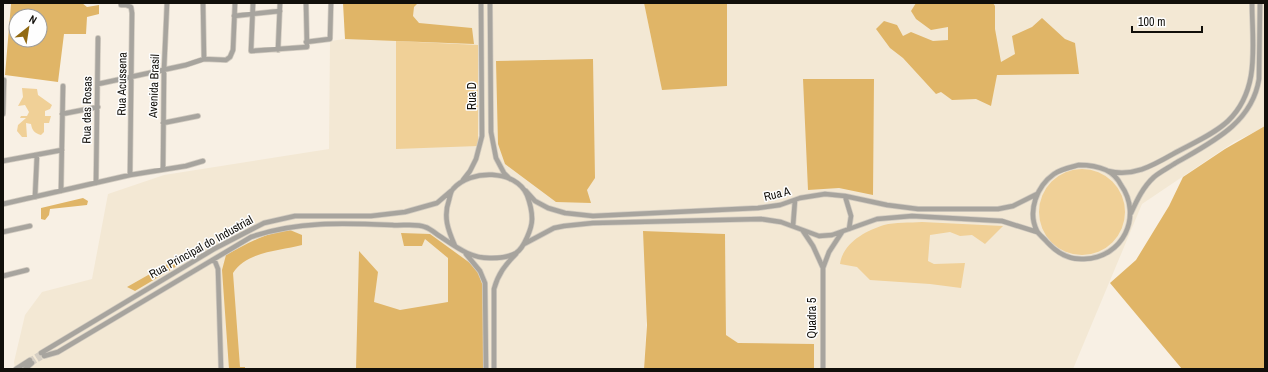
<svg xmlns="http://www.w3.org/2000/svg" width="1268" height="372" font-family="'Archivo Narrow',sans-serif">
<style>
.built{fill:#f3e8d4}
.green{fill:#f0d097}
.forest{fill:#e0b567;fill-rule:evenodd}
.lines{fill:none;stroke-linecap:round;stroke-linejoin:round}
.minor-tunnel{stroke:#d5cec3;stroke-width:4.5;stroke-dasharray:4.5 2;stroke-linecap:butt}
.minor-casing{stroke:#d3ccc1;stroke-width:6}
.minor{stroke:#a7a49e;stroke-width:4.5}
.labels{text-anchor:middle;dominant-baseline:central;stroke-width:3;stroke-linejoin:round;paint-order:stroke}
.street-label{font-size:12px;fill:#110f0a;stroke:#fefefe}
</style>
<rect width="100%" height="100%" fill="#f8f0e4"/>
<path class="built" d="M344 3H644L662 89 727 86V3H1265V127L1234 142 1142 204 1073 369H814V344L738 343 726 335 725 234 644 231 647 313 644 369H15L14 362 25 315 42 292 92 279 108 194 164 175 329 149 330 41 345 39Z"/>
<path class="green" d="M396 41 478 45V146L396 149Z
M22 88 37 89 38 95 52 105 50 109 45 111V116H51L49 123H44V132L41 135C34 133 32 130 31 124L26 123 27 137H22L17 131 18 125 26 118H20L21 116H27L29 112 25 105 18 106 23 97Z
M1039 212a43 43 0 1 1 86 0a43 43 0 1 1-86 0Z
M922 222 1003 226 985 244 972 235 960 236 950 232 930 235 928 261 934 264 965 263 961 288 930 284 870 280 857 267 840 264C843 243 865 231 884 225 895 222 910 223 922 222Z"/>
<path class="forest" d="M3 3H82L87 7 99 5V14L87 17 86 34H64L58 82 5 75 11 4ZM16 16H40V40H16Z
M343 3H418L414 7 413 16 419 23 472 28 474 44 345 39Z
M644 3H727V86L662 90Z
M916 3H993L995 6V29L1001 62 1015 54 1012 36 1032 27 1042 18 1065 39 1075 43 1079 74 997 75 991 106 976 99 952 100 941 92 936 94 903 58 890 48 876 29 884 21 897 25 903 36 911 32 933 41 948 40V27L931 30 916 19 911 11Z
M593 59 595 178 587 190 591 203 556 202 505 164 498 144 496 61Z
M803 79H874L873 195 839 188 808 190Z
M1265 126V369H1182L1110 283 1136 260 1169 206 1183 177 1225 149Z
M83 198 88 201 87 205 50 209 49 215 45 220 41 219V208Z
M290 230 302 235V245C280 251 247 251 233 273L240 367H245V369H229L222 270 226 255C246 244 267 232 290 230Z
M643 231 725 234 726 335 738 343 814 344V369H644L647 325Z
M401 233 430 234 470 263 478 272 483 286V369H356L359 251 378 272 374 302 400 310 448 302V258L425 239 422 246H404Z
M201 245 199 253 135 291 127 287Z"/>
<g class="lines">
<path class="minor-tunnel" d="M30 360 41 353
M32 363 44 356"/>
<defs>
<path id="minor" d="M121 3V5H126L131 7 132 13 130 175
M203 3 204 59
M253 3 251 51 307 47 306 3
M490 3 491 132 496 158 504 173 510 179
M234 16 280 11
M306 42 330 39 331 3
M278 50 280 3
M98 84 186 65 204 59 226 60 230 57 233 50 235 3
M3 114 4 80
M62 114 98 107
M163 123 198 116
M3 161 62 150
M1079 165C1089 165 1097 166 1106 170 1112 173 1118 179 1121 185 1143 216 1123 258 1084 259 1069 260 1057 253 1047 242 1044 238 1039 235 1037 231 1027 211 1037 186 1054 174 1061 169 1071 167 1079 165Z
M163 169 164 70 167 3
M1108 171C1133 177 1152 166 1173 154 1191 144 1213 135 1228 121 1261 89 1252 44 1252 3
M463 180 470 171 476 159 482 136 481 3
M96 183 98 38
M61 191 63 86
M526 191 535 201 548 208 565 213 593 216 758 208 780 205 800 198 825 194 845 196 887 205 918 209H998L1013 206 1037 194
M845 196 851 216 849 229
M35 197 37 155
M3 204 130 175 186 166 203 161
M1131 213C1137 200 1143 187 1154 177 1160 172 1168 168 1174 164 1210 143 1252 124 1259 79L1260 3
M793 226 795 200
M803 231 813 246 823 268
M3 232 30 226
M524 244 554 228 564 226 593 223 761 219 781 222 819 236 832 235 877 219 912 216 1002 221 1037 232
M466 254 480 271 485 283 486 369
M214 259 218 269 221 369
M3 276 27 270
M41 353 214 249 264 223 295 216H371L405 212 437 203 451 191
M44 356 58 352 251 237C297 221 344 223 392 225 402 226 416 223 425 227 429 228 434 232 438 235 455 246 470 259 492 258 499 258 509 257 516 253 524 248 532 228 532 219 532 210 530 203 527 195 516 169 470 169 453 189 451 191 450 196 449 200 443 217 448 230 455 246
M16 369 30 360
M25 369 32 363
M494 369V289C498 274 505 265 516 254
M823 369V268L829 252 842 232"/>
</defs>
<use href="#minor" class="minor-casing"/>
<use href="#minor" class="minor"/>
</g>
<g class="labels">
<g class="street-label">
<text transform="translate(122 84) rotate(-89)">Rua Acussena</text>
<text transform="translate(154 86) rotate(-88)">Avenida Brasil</text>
<text transform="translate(472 96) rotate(-90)">Rua D</text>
<text transform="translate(87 110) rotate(-89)">Rua das Rosas</text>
<text transform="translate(777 194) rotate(-14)">Rua A</text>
<text transform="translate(201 247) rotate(-29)">Rua Principal do Industrial</text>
<text transform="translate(812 318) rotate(-90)">Quadra 5</text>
</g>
</g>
<rect width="1268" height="372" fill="none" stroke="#110f0a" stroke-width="8"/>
<g transform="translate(28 28) rotate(30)"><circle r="19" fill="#fefefe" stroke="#9f9e9c"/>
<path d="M0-3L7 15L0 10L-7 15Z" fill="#926a12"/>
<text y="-6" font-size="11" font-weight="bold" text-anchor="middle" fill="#110f0a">N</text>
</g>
<path d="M1132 26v6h70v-6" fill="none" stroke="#110f0a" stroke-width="2"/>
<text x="1138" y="26" font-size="12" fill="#110f0a" stroke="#fefefe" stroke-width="3" paint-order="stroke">100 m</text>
</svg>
